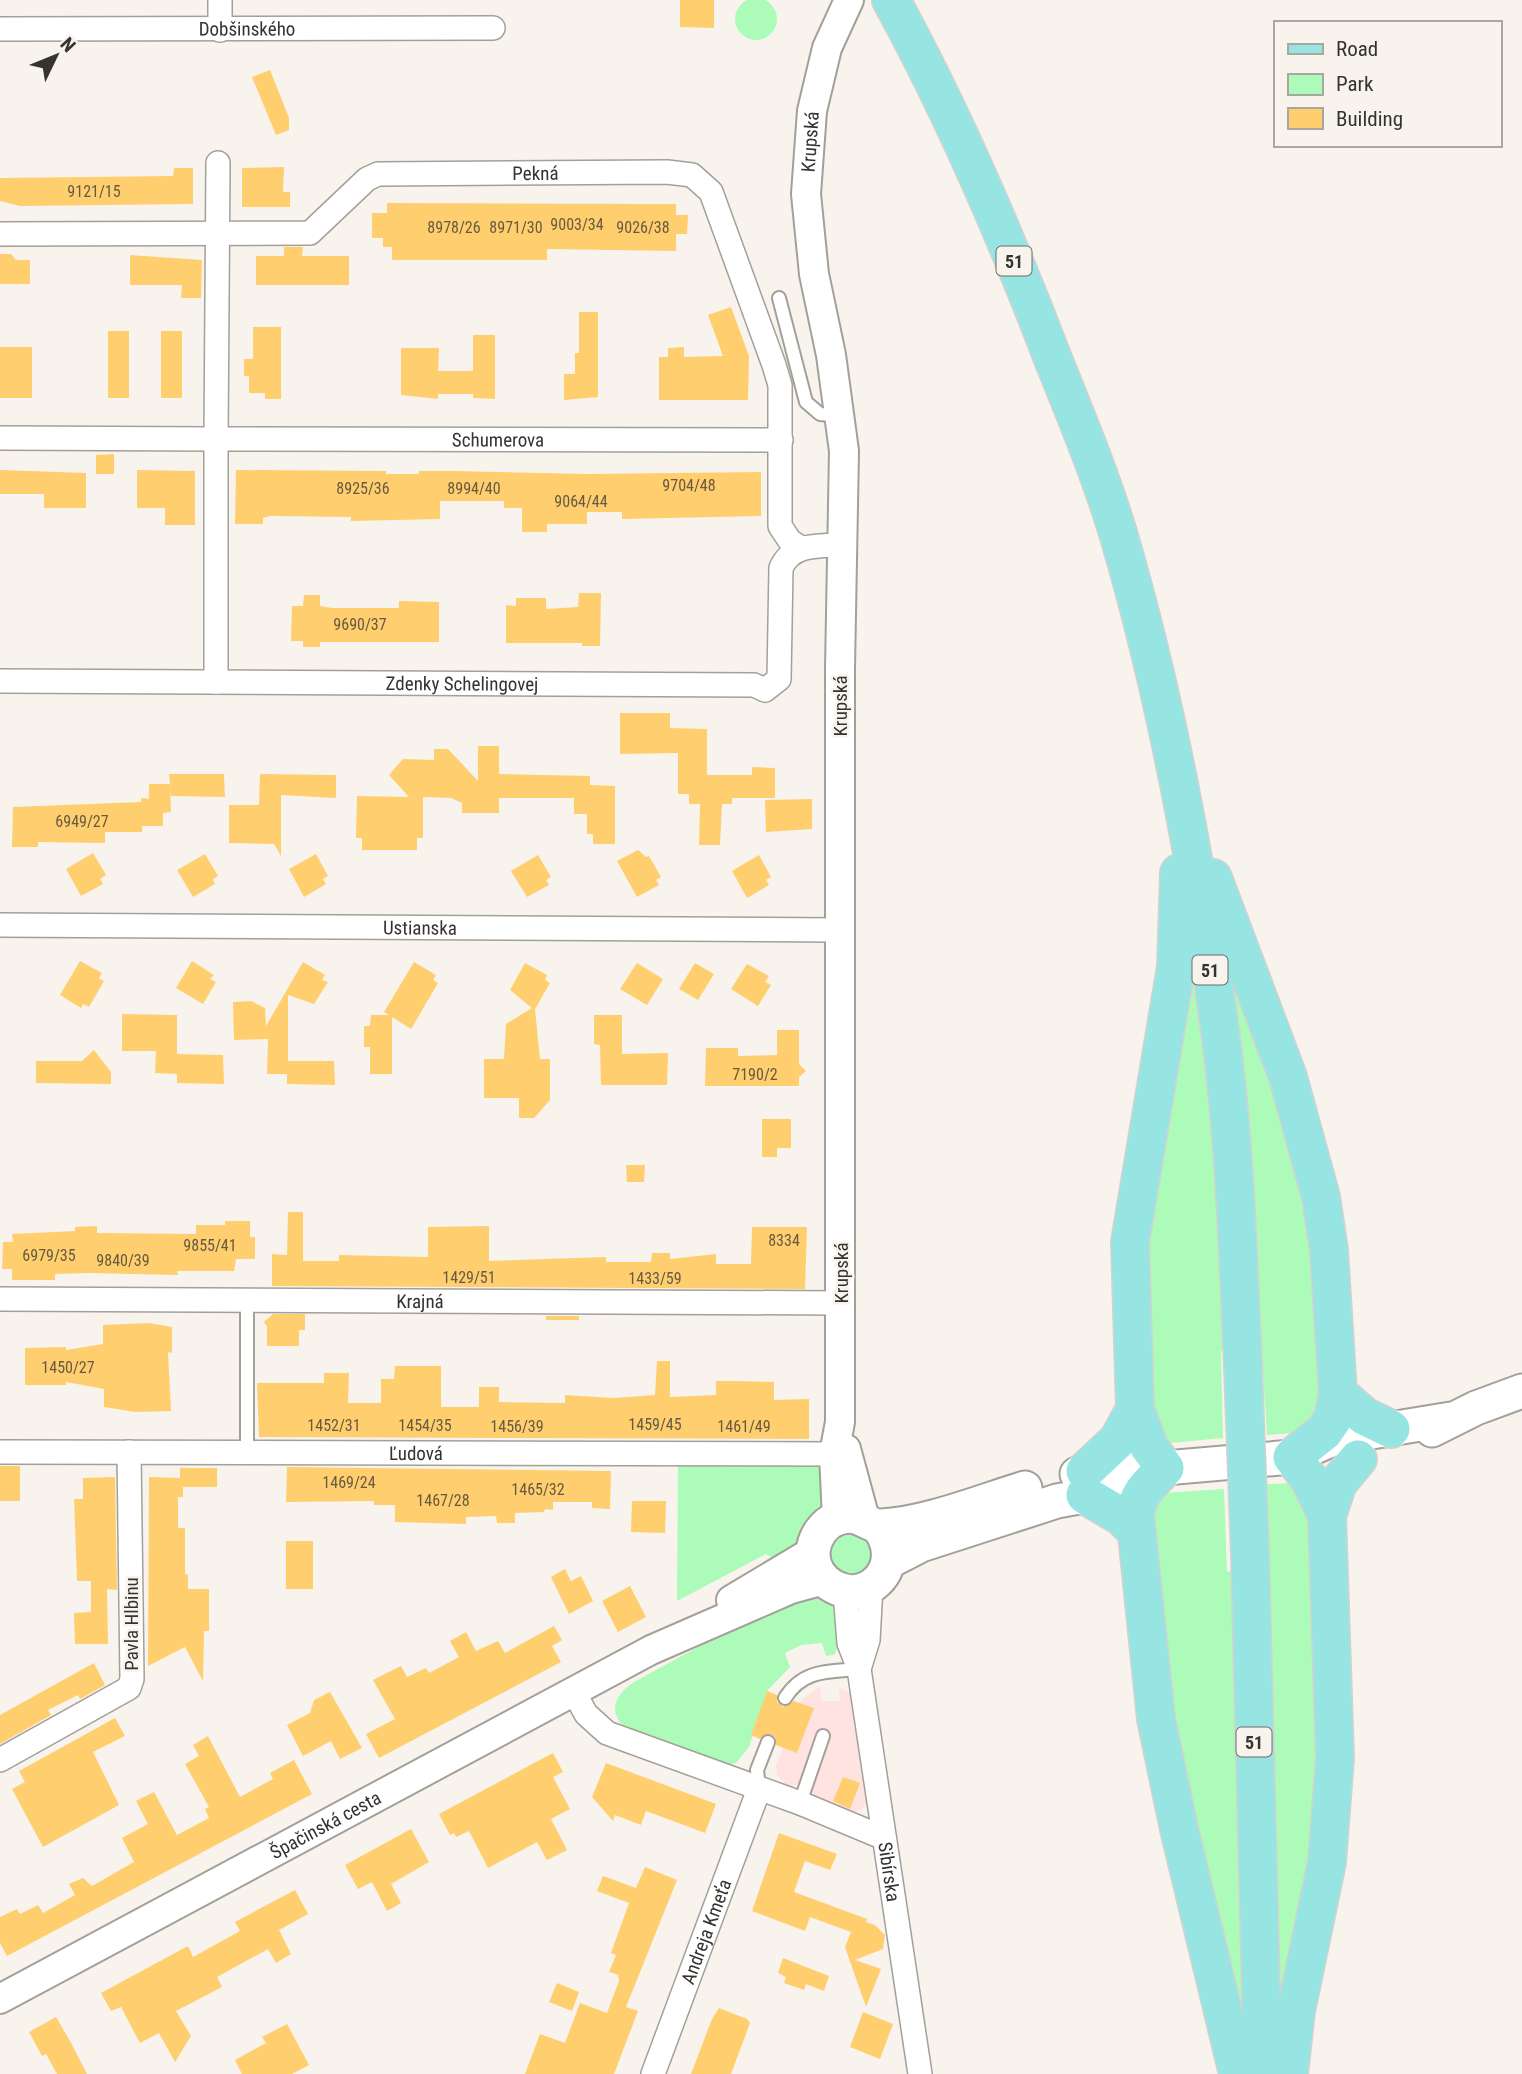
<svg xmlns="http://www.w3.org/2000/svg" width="1522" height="2074" font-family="'Roboto Condensed',sans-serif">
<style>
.commercial{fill:#fee3e0}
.green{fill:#acfbb9}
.building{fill:#ffce6f}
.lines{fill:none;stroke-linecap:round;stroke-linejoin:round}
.service-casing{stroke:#a3a099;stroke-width:16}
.minor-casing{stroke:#a3a099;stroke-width:26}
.tertiary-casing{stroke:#a3a099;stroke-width:32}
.secondary-casing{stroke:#a3a099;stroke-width:37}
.primary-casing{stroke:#d2d2d1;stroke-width:40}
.service{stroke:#fff;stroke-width:12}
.minor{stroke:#fff;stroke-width:23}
.tertiary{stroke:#fff;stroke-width:28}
.secondary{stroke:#fff;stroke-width:33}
.primary{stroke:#97e5e3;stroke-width:37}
.primary-bridge-casing{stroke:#d2d2d1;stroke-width:40;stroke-linecap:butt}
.primary-bridge{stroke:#97e5e3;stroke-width:37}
.labels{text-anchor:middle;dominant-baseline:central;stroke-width:5;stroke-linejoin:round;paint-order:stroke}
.number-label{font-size:16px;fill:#675a40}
.shield{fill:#f8f4ed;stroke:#6f6d69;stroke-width:2}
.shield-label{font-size:18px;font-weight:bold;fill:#343330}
.street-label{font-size:19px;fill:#343330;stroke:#f8f4ed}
</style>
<rect width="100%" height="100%" fill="#f8f4ed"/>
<path class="commercial" d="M820 1686 821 1701H840L839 1688 849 1692 853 1698 868 1800 862 1809 854 1813 815 1798 811 1791 813 1785 800 1780 798 1785 788 1787 777 1775 776 1766 801 1700Z"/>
<path class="green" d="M735 19a21 21 0 1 1 42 0a21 21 0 1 1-42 0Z
M1190 953 1215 1147 1225 1350 1221 1351 1223 1438 1170 1443 1163 1441 1151 1418 1144 1266Z
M1227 954 1309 1190 1324 1412 1308 1432 1267 1435 1246 1110Z
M807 1464 817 1466 824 1474 826 1508 801 1545 778 1562 766 1554 677 1601 678 1466Z
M1293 1483 1309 1494 1320 1813 1280 2050 1267 1484Z
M1224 1489 1227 1572 1231 1571 1244 2050 1172 1750 1147 1502 1162 1493Z
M842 1527 876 1537 873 1573 839 1577 825 1547Z
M801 1591 831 1598 841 1641 834 1655 826 1656 822 1643 801 1645 785 1653 790 1667 767 1691 749 1747 736 1763 724 1765 624 1728C608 1709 615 1695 634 1682Z"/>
<path class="building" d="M680 0H714V28L680 27Z
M270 70 289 118V130L276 135 252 77Z
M284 167 283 192H290V207H242V168Z
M174 168H193V204L20 206 0 201V178L173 176Z
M387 203 676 204V215H688L687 234H676V251L547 249V260H392V247H383V238H372V213H387Z
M284 247H303L302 256H349V285H256V256H284Z
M0 254H11L16 260H30V284H0Z
M130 255 202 260 201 298H181L182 285H130Z
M731 307 749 356 748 400H659V357H668V348L684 347V357L723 356 708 315Z
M579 312H598V397L564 400V374H575V353H579Z
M253 327H281V399H265V393H249V376H244V359H253Z
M108 331H129V398H108Z
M161 331H182V398H161Z
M473 335H495V399L473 398V394H438V399L401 395V348H439L438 371H473Z
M0 347H32V398H0Z
M114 454V474H96V455Z
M0 470 86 473V508H44V494H0Z
M137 470 195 471V525H165V508H137Z
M236 470 386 471V474H419V471H454L587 474 761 472V516L622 519V512H587V524H547V532H522V508H504V501H440V519L351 521V517L270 516 263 518V524H235Z
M579 593H601L600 646H582V643H506V605L516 606V598H546V609L578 607Z
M304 595H320V606L332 608H399V601L439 602V642H320V647H303V641H291L292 606H303Z
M620 713H670V728L707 729V775H752V767L775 768V798H732V804H722L720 845H699L700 804H689V794H678V753L620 754Z
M478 746H499V774L590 776V785L615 786V844H593V834H587V814H574V798H499V813H462V803L451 798 423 797V838H417V850H362V838H356L357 796 409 797 389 775 403 759 434 760V749H448L478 781Z
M169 774H224L225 797 171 796 170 786 171 812 163 813V826H142V832H105V843L38 842V847H12L13 807 141 802V798L149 799V784H170Z
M260 774 336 775V798L281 795V856L274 844 229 843V805H259Z
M812 799V829L766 832 765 800Z
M638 850 646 857 649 856 661 877 656 880 659 885 637 897 617 861Z
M93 853 106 875 100 879 103 884 81 896 66 869Z
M205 854 218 876 213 879 215 884 193 897 177 870Z
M316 854 328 876 323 879 326 884 304 897 289 869Z
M538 855 551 877 546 880 549 885 527 897 511 871Z
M759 855 771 877 766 880 769 885 747 898 732 871Z
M80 961 102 973 99 978 104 981 89 1007 83 1004 81 1008 60 995Z
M192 961 214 975 210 979 216 982 203 1004 176 988Z
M303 962 325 975 322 980 328 982 314 1004 288 995V1061H334L335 1085 287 1084V1074H267L268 1039 234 1040 233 1002 251 1001 265 1008 266 1026Z
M414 962 436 975 433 980 438 983 411 1029 392 1017V1074H370V1047H364V1026H370L371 1015H389L384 1012Z
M525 963 547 975 545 980 550 983 535 1009 540 1059H550V1100L534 1118H519V1098H484V1059H504L506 1024 532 1008 510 990Z
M637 963 663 979 647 1005 620 989Z
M695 963 714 974 698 1000 679 989Z
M747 964 769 976 765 982 771 985 758 1006 731 989Z
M122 1014 177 1015V1054L223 1055 224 1084 177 1083V1074L155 1073 156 1051H122Z
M594 1015H622V1054L668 1053 667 1085H601L600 1045 594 1044Z
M777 1030H799V1064L806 1071 799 1077V1086H705L706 1048H738V1056L777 1055Z
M94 1050 111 1072V1084L36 1083V1061H82Z
M762 1119H791V1148H777V1157H762Z
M626 1165H645L644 1182H627Z
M288 1212H303V1261H339V1255L428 1257V1227L489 1226V1261L606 1257V1262H651L652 1253H670V1259L716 1254V1264H751L752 1227H807L805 1289 272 1286V1254L287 1255Z
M225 1221H250V1237H255V1259H236L234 1271H177L178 1275 88 1273 55 1274V1280H12V1269H2L3 1242H13L12 1234 75 1231V1227L97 1226V1233L196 1234V1225H225Z
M273 1314H305V1330H299V1346H267V1327L264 1322Z
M546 1316H579V1320H546Z
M149 1323 172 1327V1353L168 1352 171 1411 135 1412 104 1407V1389L66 1382V1385H25V1348L66 1347V1350L103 1344V1325Z
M657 1361H670V1397L716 1395V1381H735L774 1382V1400L809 1399V1439L259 1437 257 1383H324V1373H349L348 1403H381V1379H394L395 1366H441V1407H479V1387H499V1402L565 1403V1395L614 1398 655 1395Z
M0 1466H20V1501H0Z
M287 1467 611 1471 610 1509 592 1508V1502H553V1510L545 1509 544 1512 515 1513V1523H497L496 1516 466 1517V1524L395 1522V1505H374V1501L286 1502Z
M180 1468H217V1487H183V1497H178V1528H185V1574L188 1575V1589H209V1631H204L203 1681 185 1647 148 1666 149 1477 180 1478Z
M115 1477 117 1590 107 1589 108 1644H75L74 1613 91 1612V1581H77L74 1499H83V1478Z
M632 1501H666L665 1533 631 1532Z
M286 1541H313V1589H286Z
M565 1569 571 1581 581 1576 593 1601 569 1614 551 1577Z
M630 1586 646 1617 618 1632 602 1601Z
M554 1626 562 1640 552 1646 561 1662 379 1758 366 1734 395 1719 373 1680 401 1666 407 1677 426 1668 429 1673 459 1657 450 1641 466 1632 476 1651 498 1641 505 1653Z
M94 1663 105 1685 80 1699 78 1695 48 1710 51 1715 0 1744V1715Z
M767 1691 777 1695V1702L783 1707 794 1701 814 1708 797 1753 776 1745 775 1737 771 1734 760 1739 751 1735Z
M330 1692 362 1748 340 1759 331 1741 303 1756 287 1725 310 1713 314 1700Z
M115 1718 125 1736 93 1752 119 1805 43 1847 12 1789 25 1782 19 1771Z
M208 1736 240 1797 273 1779 270 1773 294 1760 312 1794 7 1956 0 1943V1917L17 1909 20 1914 38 1905 43 1913 75 1895 69 1884 83 1878 92 1886 134 1862 122 1838 148 1824 136 1801 154 1792 177 1835 209 1818 205 1809 209 1807 185 1764 199 1756 193 1745Z
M553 1753 563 1772 553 1777 570 1809 551 1819 567 1850 547 1860 537 1842 488 1868 469 1831 456 1837 454 1833 450 1835 439 1814Z
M606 1763 716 1804 705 1833 646 1811 641 1825 615 1815 613 1821 592 1797Z
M843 1777 860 1783 850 1809 833 1801Z
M411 1829 429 1862 391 1884 401 1903 387 1911 372 1882 358 1889 345 1865Z
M779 1833 837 1854 830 1870 805 1861 794 1892 867 1919 866 1922 875 1925 885 1935 883 1949 855 1960 881 1969 866 2007 845 1947 851 1932 810 1917 805 1931 752 1911Z
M645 1867 677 1880 626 2007 638 2011 614 2074H525L540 2034 565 2043 580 2003 607 2013 619 1981 618 1975 609 1972 616 1955 611 1953 629 1903 597 1891 603 1876 636 1888Z
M295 1890 308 1914 279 1930 291 1954 276 1963 268 1949 217 1977 222 1987 176 2011 191 2036 175 2062 159 2033 140 2043 121 2007 111 2011 101 1993 188 1946 193 1957 240 1931 235 1922Z
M783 1958 829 1976 824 1991 806 1984 804 1990 784 1983 786 1977 778 1973Z
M557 1983 579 1992 572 2011 549 2002Z
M719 2008 747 2019 750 2023 731 2074H691L712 2019Z
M863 2012 893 2024 880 2059 850 2047Z
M56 2017 70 2041 87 2074H57L46 2054 42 2056 29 2032Z
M287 2024 309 2065 292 2074H242L235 2060 266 2043 262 2037Z"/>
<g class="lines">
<defs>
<path id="service" d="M779 298 806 402 820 414 841 416
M247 1454V1300
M785 1698C803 1669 828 1672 859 1669
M759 1789 757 1770 768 1742
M800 1803 823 1736"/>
<g id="minor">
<path d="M220 0V30"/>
<path id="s1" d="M0 29 493 28"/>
<path id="s2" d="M218 163 216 439 781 440"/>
<path id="s3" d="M0 234 310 233 367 179 378 174 667 172 692 175 711 192 774 365 780 385V526L790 541 801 548"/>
<path d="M0 438 216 439V682"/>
<path id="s4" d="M0 681 754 685 765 690 779 679 781 568C792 543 819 546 842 545"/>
<path id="s5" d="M0 925 841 930"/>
<path id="s6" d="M0 1299 841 1303"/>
<path id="s7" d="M0 1452 834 1454"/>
<path id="s8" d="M845 1591 849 1643 859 1669 920 2074"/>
<path d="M859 1669 868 1640 871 1586"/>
<path d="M574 1692 586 1714 607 1733 800 1803 884 1838"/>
<path d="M0 1760 129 1688 132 1679 129 1452"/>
<path id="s9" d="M653 2074 759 1789"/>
</g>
<g id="tertiary">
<path d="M846 1449 865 1519"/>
<path id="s10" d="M837 1519 834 1454 840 1422V668L844 451 831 355 814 274 806 194 812 111 827 48 849 0"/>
<path d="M731 1600 813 1551"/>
<path id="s11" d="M0 1999 651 1650 791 1589 824 1580"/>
</g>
<path id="secondary" d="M1432 1430 1476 1408 1522 1391
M1077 1474 1135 1458 1165 1468
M878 1527C892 1544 893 1569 874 1584 849 1603 812 1583 813 1552 814 1538 823 1524 836 1519 860 1510 867 1527 881 1526 926 1524 982 1501 1025 1488
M888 1562 921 1545 1057 1501 1128 1488 1165 1468 1292 1457 1335 1438 1451 1419"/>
<path id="primary" d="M891 0C954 115 1006 236 1053 359 1076 416 1100 474 1118 533 1166 696 1197 863 1220 1031 1235 1142 1238 1255 1243 1367
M1179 873 1176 967 1130 1242 1135 1409 1149 1447 1165 1468C1150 1483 1137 1493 1135 1515L1156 1719 1179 1829 1238 2074
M1213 878 1288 1077 1321 1197 1329 1250 1338 1393 1333 1419 1324 1432 1292 1457 1310 1480 1327 1516 1335 1758 1327 1862 1296 2011 1289 2074
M1338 1393 1364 1416 1391 1429
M1085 1471 1118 1440 1135 1409
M1085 1495 1122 1517 1137 1532
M1327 1516 1338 1483 1358 1459
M1250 1554 1263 2074"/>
</defs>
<use href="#service" class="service-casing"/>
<use href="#minor" class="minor-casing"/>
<use href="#tertiary" class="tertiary-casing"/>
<use href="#secondary" class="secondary-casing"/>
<use href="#primary" class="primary-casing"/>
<use href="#service" class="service"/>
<use href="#minor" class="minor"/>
<use href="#tertiary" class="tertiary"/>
<use href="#secondary" class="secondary"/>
<use href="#primary" class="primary"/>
<defs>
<path id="primary-bridge" d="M1243 1367 1250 1554"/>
</defs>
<use href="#primary-bridge" class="primary-bridge-casing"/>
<use href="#primary-bridge" class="primary-bridge"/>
</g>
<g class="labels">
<g class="number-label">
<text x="94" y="191">9121/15</text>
<text x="577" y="224">9003/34</text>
<text x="454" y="227">8978/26</text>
<text x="516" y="227">8971/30</text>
<text x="643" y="227">9026/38</text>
<text x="689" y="485">9704/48</text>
<text x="363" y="488">8925/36</text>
<text x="474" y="488">8994/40</text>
<text x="581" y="501">9064/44</text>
<text x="360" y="624">9690/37</text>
<text x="82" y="821">6949/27</text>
<text x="755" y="1074">7190/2</text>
<text x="784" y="1240">8334</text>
<text x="210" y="1245">9855/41</text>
<text x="49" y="1255">6979/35</text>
<text x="123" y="1260">9840/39</text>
<text x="469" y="1277">1429/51</text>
<text x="655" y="1278">1433/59</text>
<text x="68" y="1367">1450/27</text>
<text x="655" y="1424">1459/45</text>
<text x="334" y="1425">1452/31</text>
<text x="425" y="1425">1454/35</text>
<text x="517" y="1426">1456/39</text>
<text x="744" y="1426">1461/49</text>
<text x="349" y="1482">1469/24</text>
<text x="538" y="1489">1465/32</text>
<text x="443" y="1500">1467/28</text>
</g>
<g class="shield">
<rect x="996.5" y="246.5" width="35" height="29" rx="5"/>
<rect x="1192.5" y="955.5" width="35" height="29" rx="5"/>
<rect x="1236.5" y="1727.5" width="35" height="29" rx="5"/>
</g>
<g class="shield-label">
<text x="1014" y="261">51</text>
<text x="1210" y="970">51</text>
<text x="1254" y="1742">51</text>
</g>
<g class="street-label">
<text stroke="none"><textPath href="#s1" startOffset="247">Dobšinského</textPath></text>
<text stroke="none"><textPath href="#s10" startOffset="1381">Krupská</textPath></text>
<text stroke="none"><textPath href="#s3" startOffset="558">Pekná</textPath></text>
<text stroke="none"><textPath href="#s2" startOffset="558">Schumerova</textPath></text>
<text stroke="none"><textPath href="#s4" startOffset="462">Zdenky Schelingovej</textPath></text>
<text transform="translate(840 706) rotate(-90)">Krupská</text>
<text stroke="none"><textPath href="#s5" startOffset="420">Ustianska</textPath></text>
<text transform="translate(841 1273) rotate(-90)">Krupská</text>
<text stroke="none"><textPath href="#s6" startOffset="420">Krajná</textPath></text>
<text stroke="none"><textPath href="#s7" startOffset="416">Ľudová</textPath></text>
<text transform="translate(131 1624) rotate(-90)">Pavla Hlbinu</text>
<text stroke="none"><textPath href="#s11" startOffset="369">Špačinská cesta</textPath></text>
<text stroke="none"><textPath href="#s8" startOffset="285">Sibírska</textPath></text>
<text stroke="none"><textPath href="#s9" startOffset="152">Andreja Kmeťa</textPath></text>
</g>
</g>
<rect x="1274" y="21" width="228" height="126" fill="#f8f4ed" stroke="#aaa7a1" stroke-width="2"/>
<rect x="1288" y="44" width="35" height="10" fill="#97e5e3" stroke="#aaa7a1" stroke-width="2"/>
<text x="1336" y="56" font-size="21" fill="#343330">Road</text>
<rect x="1288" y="74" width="35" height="21" fill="#acfbb9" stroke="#aaa7a1" stroke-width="2"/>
<text x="1336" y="91" font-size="21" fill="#343330">Park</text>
<rect x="1288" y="108" width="35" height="21" fill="#ffce6f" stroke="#aaa7a1" stroke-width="2"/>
<text x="1336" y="126" font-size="21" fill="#343330">Building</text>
<g transform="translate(56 56) rotate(47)" stroke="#f8f4ed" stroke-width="5" paint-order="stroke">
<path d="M0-5L12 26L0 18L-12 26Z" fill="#343330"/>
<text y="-10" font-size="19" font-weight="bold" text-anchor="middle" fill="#343330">N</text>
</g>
</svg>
